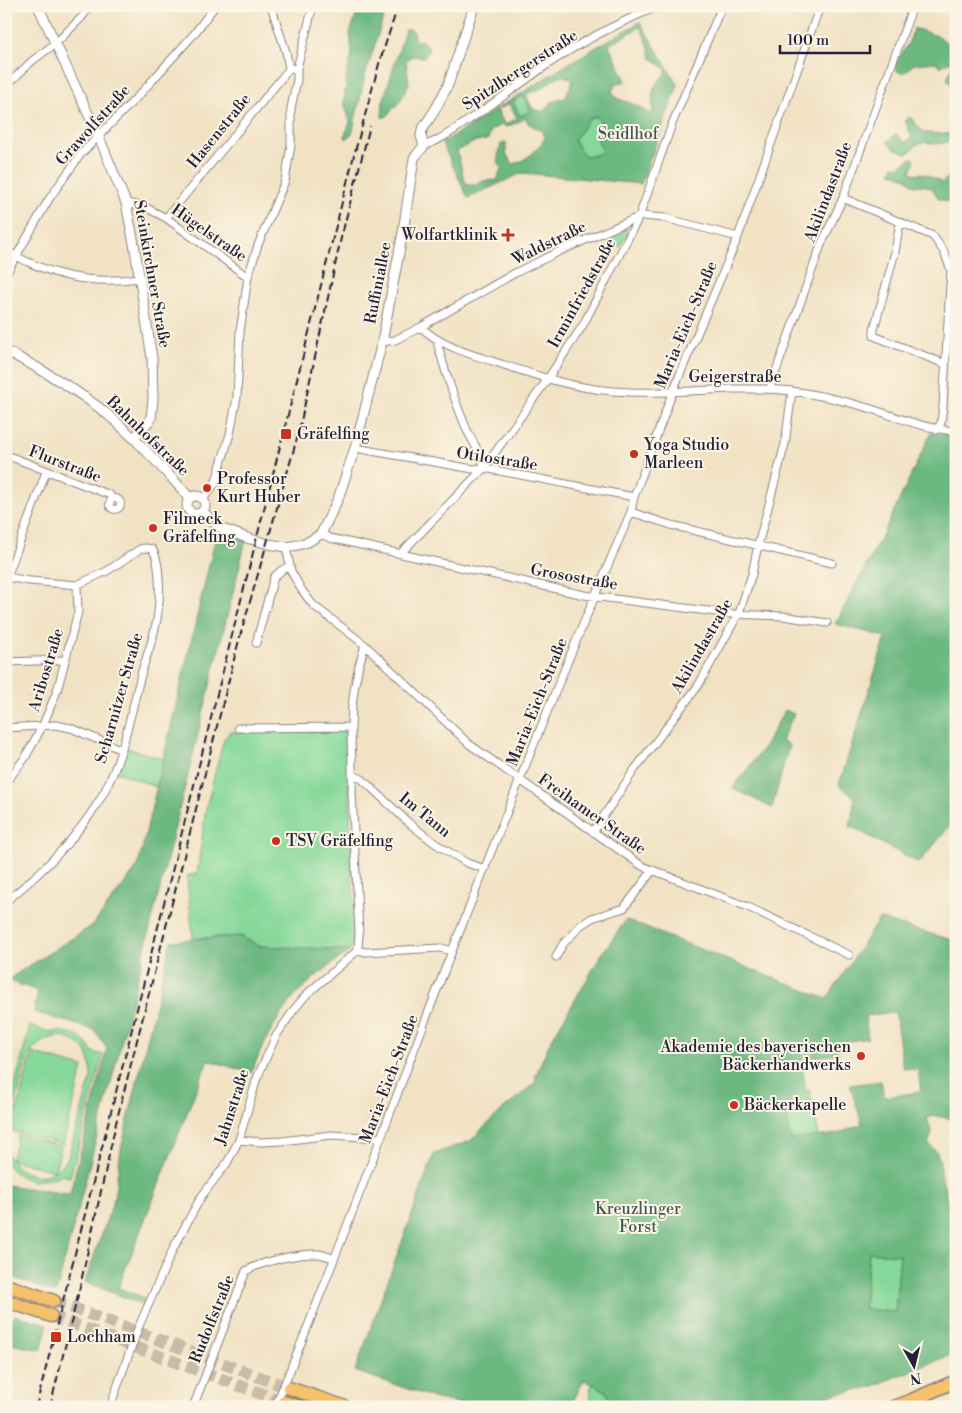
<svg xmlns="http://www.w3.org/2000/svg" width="962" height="1413" font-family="'Libre Bodoni',serif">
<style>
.green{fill:#85d899;stroke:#547d6a;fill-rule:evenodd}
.forest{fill:#6cb881;stroke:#476d5e;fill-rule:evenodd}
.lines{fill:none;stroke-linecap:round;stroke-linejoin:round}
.motorway-tunnel{stroke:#c8bca9;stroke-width:12;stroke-dasharray:12 6;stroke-linecap:butt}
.minor-casing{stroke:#8a8280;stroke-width:9}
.tertiary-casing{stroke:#8a8280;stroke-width:11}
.motorway-casing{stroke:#8a8280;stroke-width:15}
.minor{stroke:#fff;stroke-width:7}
.tertiary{stroke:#fff;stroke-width:9}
.motorway{stroke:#f5c16b;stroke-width:12}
.rail{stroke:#22223b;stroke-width:2;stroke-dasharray:8 4;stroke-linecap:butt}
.poi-dot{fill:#c8321e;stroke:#fcf5e5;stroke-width:2}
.labels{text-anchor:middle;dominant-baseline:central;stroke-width:4;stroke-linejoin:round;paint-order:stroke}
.street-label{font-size:16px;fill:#22223b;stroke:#fcf5e5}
.park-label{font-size:16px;fill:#405957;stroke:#fcf5e5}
.poi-label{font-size:16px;fill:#22223b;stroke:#fcf5e5;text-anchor:start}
</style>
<rect width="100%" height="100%" fill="#fcf5e5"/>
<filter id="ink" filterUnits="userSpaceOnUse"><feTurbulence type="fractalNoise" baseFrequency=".02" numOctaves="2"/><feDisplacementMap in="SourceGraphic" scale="10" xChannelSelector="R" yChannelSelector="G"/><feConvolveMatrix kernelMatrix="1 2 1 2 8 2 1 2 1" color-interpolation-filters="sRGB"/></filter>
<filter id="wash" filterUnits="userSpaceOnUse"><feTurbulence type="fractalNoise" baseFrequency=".0096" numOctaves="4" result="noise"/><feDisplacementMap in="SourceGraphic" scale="20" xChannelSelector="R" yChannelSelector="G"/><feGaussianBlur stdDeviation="1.12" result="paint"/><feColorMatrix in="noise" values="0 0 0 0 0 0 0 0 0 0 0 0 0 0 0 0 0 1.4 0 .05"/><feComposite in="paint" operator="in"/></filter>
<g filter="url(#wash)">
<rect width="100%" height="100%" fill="#f1e2c4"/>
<path class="green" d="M523 96 531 111 520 116 512 101Z
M596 116 601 123 596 137 604 152 591 156H585L574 141 588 120Z
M628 228 629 230 620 247 602 238Z
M344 731 347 733 355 929 351 950 259 946 241 936 193 938 187 879 188 875 197 874 206 808 224 739 230 732Z
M126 748 164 759 156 787 117 772Z
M30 1026C37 1028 46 1032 53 1032 74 1031 81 1036 93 1052L103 1055 70 1177 61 1175 51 1179 33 1181 22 1177 12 1170 6 1162V1119ZM59 1036C83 1041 92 1053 91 1078L68 1158 61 1167 55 1171 61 1146 18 1135 11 1160 8 1154 6 1139 28 1056C37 1044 44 1039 59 1036ZM12 1160 54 1171C41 1180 19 1174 12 1160Z
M32 1053 83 1067 63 1144 11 1131Z
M813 1102 819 1137 791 1141 787 1118Z
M869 1252 900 1255 895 1312 864 1309Z
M593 1384 606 1391 613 1407H590V1389Z"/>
<path class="forest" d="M360 6H388L382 22 365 76 352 134 346 139 345 135 350 122 344 102 347 72 352 55 350 32Z
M640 22 678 85 641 184 522 173 468 198 442 143 576 59ZM640 27C645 37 650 47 651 58L667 70C664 76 658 81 655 86 650 96 653 105 653 115L635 105 616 98 612 91 616 84 626 81 609 45ZM559 76H564L573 80 565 99 561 98 552 102 543 112 533 109 526 95C530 92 534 92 538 90 545 87 551 80 559 76ZM523 96 531 111 520 116 513 101ZM509 104 517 118 505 125 497 110ZM596 116 601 123 595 134 603 152 591 156H585L574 141 588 120ZM526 118 529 124 543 131 545 138C539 149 526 161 513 164L506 154V142L501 144 497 161 502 168 499 173 498 180 483 181 477 185H468L464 179 457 151 476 141 488 140 491 130 501 125 507 127Z
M914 28 940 37 947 43 954 42 956 44V90L947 79 954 62H948L940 67 936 62 914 64 904 73 898 72 895 64 909 42Z
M411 29 413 32 415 41H422L428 47 429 51 424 57 412 56 406 60 409 84 400 101 386 117H382L383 102 405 30Z
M910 117 924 133 956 134V139C947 143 935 146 926 142L916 145 908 154 893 148 887 142 895 134 899 136 904 143 912 138 905 120Z
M911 158 915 159 911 172 919 175 920 173C928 175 935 178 942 183L951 175 952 169 956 166V198L951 194 949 202 939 199 932 188 922 185 914 186 907 178 891 172 894 165 899 167Z
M931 433 956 435V825L953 822 919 863 850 826 855 798 839 785 886 637 835 624 884 532Z
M217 531 246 540 127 1021 56 1293 6 1275V1185L68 1194 70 1193 107 1049 94 1030 34 1012 38 991 7 980 93 925 138 866Z
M785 710 794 714 781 741 789 745 772 808 733 788 764 747Z
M879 919 956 941V1119L934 1116 927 1118 932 1134 928 1143 937 1152 940 1162V1173L945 1189 956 1255V1353L871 1387 771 1407H613L606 1391 584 1380 570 1407H478L437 1399 355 1371 434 1154 470 1141 500 1112 535 1083 536 1075 548 1046 603 952 626 920 827 999ZM895 1012 903 1068 918 1070 921 1092 884 1097 881 1081 850 1085 862 1124 837 1134 791 1140 787 1118 813 1102 810 1090 806 1091 801 1059 838 1054 837 1043 868 1038 865 1016ZM869 1252 900 1255 895 1312 864 1309Z
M241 936 259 946 351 950C335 962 317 974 303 988 279 1010 263 1044 251 1073L208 1060 118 1288 145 1298 144 1305 85 1282 114 1199 121 1149 171 941Z
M15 1315 48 1324 41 1350 6 1343V1317L13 1319Z"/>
</g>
<g filter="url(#ink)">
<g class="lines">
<path class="motorway-tunnel" d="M54 1301 289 1388
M51 1316 284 1402"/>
<defs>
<path id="minor" d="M271 6 286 52 289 69
M6 86 32 61 56 43 82 17 90 6
M424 146C441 140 457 128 473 117 496 102 519 85 541 69 576 44 620 22 659 6
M843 198 933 236 944 252 951 270 943 406 941 423 936 430
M126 203 145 207 166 218 248 277
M166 218 289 69 297 68
M900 222 895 252 874 329V336L945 364
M6 251C52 276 87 285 139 278
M6 274 49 199 81 154 141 93 194 34 215 6
M421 327C439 345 469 354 492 361 532 374 571 388 613 391 652 394 692 391 730 389 751 389 771 388 791 391 815 394 841 400 865 407 896 416 922 429 956 431
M438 340V346C446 374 455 402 467 430 473 443 482 454 484 468
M382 342 395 340 421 327 515 273 560 251 641 216 665 218 738 237
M770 388 821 245 843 198 913 6
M355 448 473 469 484 468 634 497
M6 455 110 495 112 499
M109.5 504a5.5 5.5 0 1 1 11 0a5.5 5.5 0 1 1-11 0Z
M203 499 215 484 230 434 237 397 240 332 248 277 258 245 285 181 291 145V108L297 80V68L313 6
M631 512 671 525 832 563
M321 534 330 538 584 595 731 614 783 616 827 623
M286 547 291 571 301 589 313 605 365 645 469 744 642 866 748 907 849 955
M401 553 484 468 547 380 583 325 639 217 672 124 722 6
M6 577 30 581 77 585 107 571 140 549 146 548 152 549C161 561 160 597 158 612 156 632 148 652 142 671 130 715 123 762 99 801 75 840 42 873 6 901
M7 577 46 472
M256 643 274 577 282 570 290 566
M6 662 65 660
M6 728 56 725 71 728 122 750
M238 728 351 727
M353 775 362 779 410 824 436 844 467 863 485 869
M6 782 25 758 43 725 57 691 78 612 77 585
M593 832 635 769 698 686 739 613 752 574 758 545 785 444 792 391
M358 950 359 933 352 792C353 771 351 750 351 729 351 701 356 672 365 645
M358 950 365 952 441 948 452 951
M556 957 563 944 581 925 592 918 624 908 653 870
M239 1140 261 1142 282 1141 331 1135 381 1138
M110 1407 139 1326 174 1247 201 1197 227 1163 239 1140 257 1078 276 1036 293 1011 306 995 358 950
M193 1407 246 1271C263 1261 299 1253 319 1254 324 1255 329 1257 334 1258
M275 1407C338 1256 393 1103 452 951 510 804 568 656 631 512L634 497 673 391 738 237 820 6"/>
<path id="tertiary" d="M38 6 99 137 126 203 135 249 152 358 153 399 151 419 134 438
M6 351C41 369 76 389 107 414 137 439 163 469 190 498
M187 505a9 9 0 1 1 18 0a9 9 0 1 1-18 0Z
M202 511 216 524 223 529 250 539 269 544 286 547 298 545 308 542 321 534 338 499 355 448 382 342 403 232 414 158 424 146 421 136 422 130 435 110 448 85 474 6"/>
<path id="motorway" d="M6 1285 54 1301
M6 1301 51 1316
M289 1388 346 1407
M284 1402 300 1407
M893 1407 905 1403 956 1381"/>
</defs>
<use href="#minor" class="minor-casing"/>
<use href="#tertiary" class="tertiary-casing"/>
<use href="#motorway" class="motorway-casing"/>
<use href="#minor" class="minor"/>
<use href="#tertiary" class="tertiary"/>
<use href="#motorway" class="motorway"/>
<path class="rail" d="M36 1407 353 159 379 64 398 6
M50 1407 79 1291 116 1123 239 640 298 435 341 238 370 126"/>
</g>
</g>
<g class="poi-dot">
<path d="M505.5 227.5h5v5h5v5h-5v5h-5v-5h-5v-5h5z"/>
<rect x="280" y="428" width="12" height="12" rx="2.5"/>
<circle cx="634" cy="454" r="5"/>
<circle cx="207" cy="488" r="5"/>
<circle cx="153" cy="528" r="5"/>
<circle cx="276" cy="841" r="5"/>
<circle cx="861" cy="1056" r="5"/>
<circle cx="734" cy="1105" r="5"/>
<rect x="50" y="1331" width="12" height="12" rx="2.5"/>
</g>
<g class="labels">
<g class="street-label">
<text transform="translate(520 70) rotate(-33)">Spitzlbergerstraße</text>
<text transform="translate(93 125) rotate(-48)">Grawolfstraße</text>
<text transform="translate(219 131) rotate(-51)">Hasenstraße</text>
<text transform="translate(828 192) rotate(-69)">Akilindastraße</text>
<text transform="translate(209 233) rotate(35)">Hügelstraße</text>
<text transform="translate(549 243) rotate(-26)">Waldstraße</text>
<text transform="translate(152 274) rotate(80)">Steinkirchner Straße</text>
<text transform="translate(378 283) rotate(-79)">Ruffiniallee</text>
<text transform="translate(582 293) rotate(-61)">Irminfriedstraße</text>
<text transform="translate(686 325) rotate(-67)">Maria-Eich-Straße</text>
<text x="735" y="377">Geigerstraße</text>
<text transform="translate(148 436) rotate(44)">Bahnhofstraße</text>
<text transform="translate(497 459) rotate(9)">Otilostraße</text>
<text transform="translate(65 464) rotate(21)">Flurstraße</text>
<text transform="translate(574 577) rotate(10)">Grosostraße</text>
<text transform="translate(702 646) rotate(-60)">Akilindastraße</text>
<text transform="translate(46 670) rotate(-73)">Aribostraße</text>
<text transform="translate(119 698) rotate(-74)">Scharnitzer Straße</text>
<text transform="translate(537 702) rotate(-68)">Maria-Eich-Straße</text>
<text transform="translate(592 814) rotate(35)">Freihamer Straße</text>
<text transform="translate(425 815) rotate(39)">Im Tann</text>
<text transform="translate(389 1079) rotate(-69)">Maria-Eich-Straße</text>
<text transform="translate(232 1107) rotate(-72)">Jahnstraße</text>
<text transform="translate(212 1319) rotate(-68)">Rudolfstraße</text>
</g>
<g class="park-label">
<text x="628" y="134">Seidlhof</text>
<text x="638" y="1209">Kreuzlinger<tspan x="638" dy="18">Forst</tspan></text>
</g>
<g class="poi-label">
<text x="497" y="235" text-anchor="end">Wolfartklinik</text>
<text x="297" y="434">Gräfelfing</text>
<text x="644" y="445">Yoga Studio<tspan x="644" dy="18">Marleen</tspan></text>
<text x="217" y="479">Professor<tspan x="217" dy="18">Kurt Huber</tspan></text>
<text x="163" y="519">Filmeck<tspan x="163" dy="18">Gräfelfing</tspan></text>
<text x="286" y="841">TSV Gräfelfing</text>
<text x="851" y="1047" text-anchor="end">Akademie des bayerischen<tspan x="851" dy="18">Bäckerhandwerks</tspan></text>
<text x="744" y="1105">Bäckerkapelle</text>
<text x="67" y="1337">Lochham</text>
</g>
</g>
<rect width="962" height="1413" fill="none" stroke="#fcf5e5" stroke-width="25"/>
<g transform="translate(914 1366) rotate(172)" stroke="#fcf5e5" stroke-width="4" paint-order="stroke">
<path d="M0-4L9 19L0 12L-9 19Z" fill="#22223b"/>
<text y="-8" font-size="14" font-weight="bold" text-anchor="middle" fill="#22223b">N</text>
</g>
<path d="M780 45v8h90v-8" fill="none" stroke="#22223b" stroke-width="2.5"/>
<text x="787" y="45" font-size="15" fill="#22223b" stroke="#fcf5e5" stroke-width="4" paint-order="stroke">100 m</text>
</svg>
